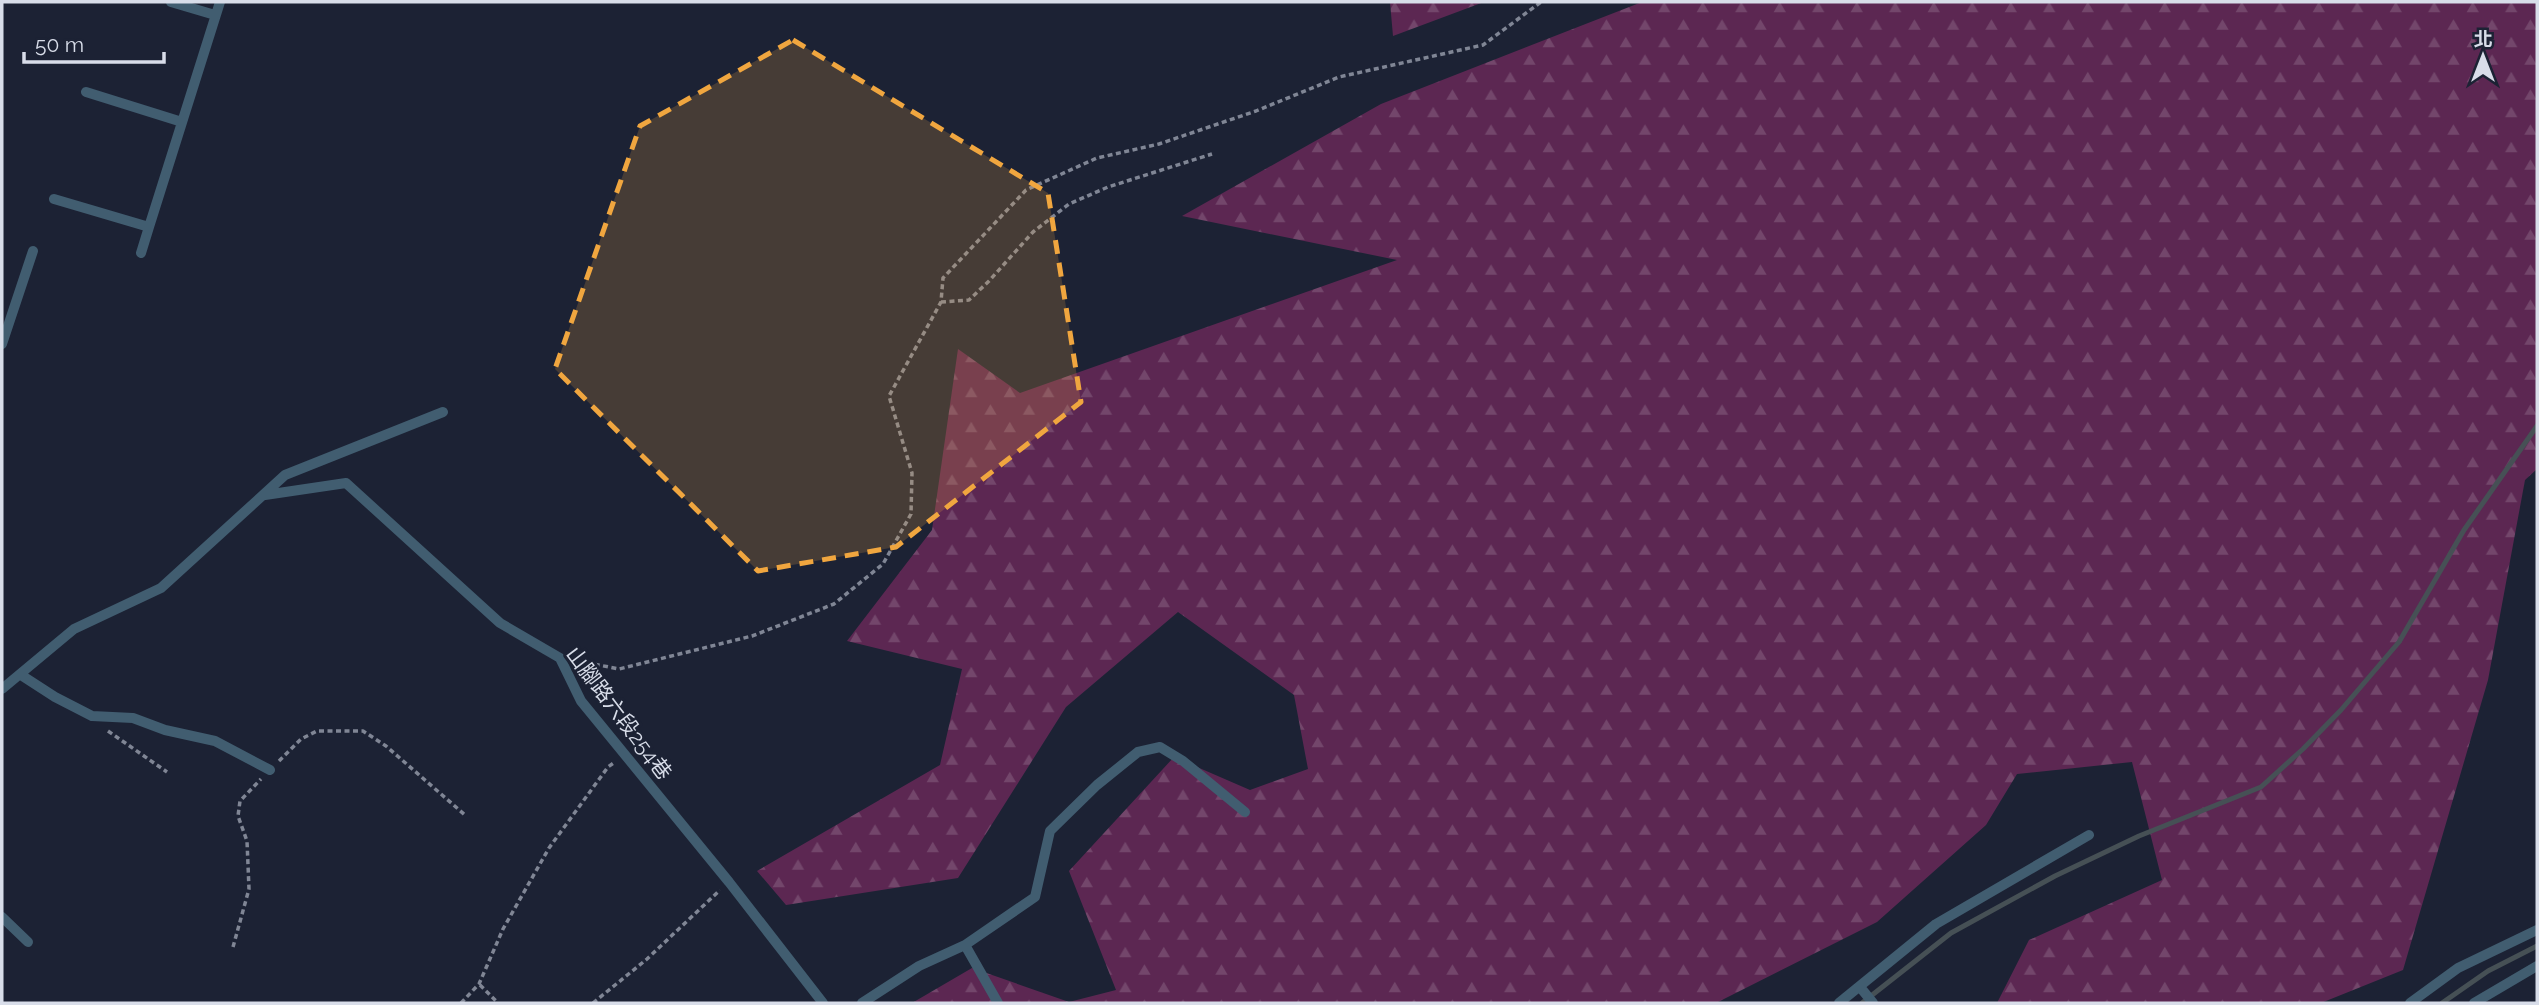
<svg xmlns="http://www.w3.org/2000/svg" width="2539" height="1005" font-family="Raleway,'Noto Sans TC',sans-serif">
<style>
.forest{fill:url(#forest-firs)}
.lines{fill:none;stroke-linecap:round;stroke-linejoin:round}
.stream{stroke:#465055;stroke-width:5}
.path{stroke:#808695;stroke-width:3.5;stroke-dasharray:5 3.5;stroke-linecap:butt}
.service{stroke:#415d70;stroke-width:10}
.marked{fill:#f0a63f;fill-opacity:0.2;stroke:#f0a63f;stroke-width:5;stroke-dasharray:14 9;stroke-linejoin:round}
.labels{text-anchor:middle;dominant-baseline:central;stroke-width:6;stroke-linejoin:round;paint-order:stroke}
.street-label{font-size:21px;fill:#d8dde9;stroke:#1c2234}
</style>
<defs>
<pattern id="forest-firs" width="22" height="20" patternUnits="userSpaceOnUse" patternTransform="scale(1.75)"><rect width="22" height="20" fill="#5c2752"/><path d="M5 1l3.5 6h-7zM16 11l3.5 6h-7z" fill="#73466b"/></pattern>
</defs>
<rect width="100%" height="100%" fill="#1c2234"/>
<path class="forest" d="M1390 2H1484L1393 36Z
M1642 2H2537V469L2525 480 2488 680 2403 970 2321 1003H1997L2029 940 2162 880 2132 762 2017 774 1986 825 1877 922 1716 1003H912L972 968 1069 1002 1116 990 1069 871 1174 757 1250 790 1308 769 1294 695 1178 612 1066 707 958 878 786 905 757 871 940 765 962 669 847 641 932 530 958 349 1020 393 1397 260 1182 216 1381 104Z"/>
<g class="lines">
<path class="stream" d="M1862 1003 1951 933 2055 876 2139 836 2261 787 2303 749 2341 710 2399 642 2464 530 2537 426
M2442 1003 2488 971 2537 946"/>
<path class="path" d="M941 302 969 300 989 281 1033 232 1069 204 1108 187 1212 154
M578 661 619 669 752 636 834 604 883 564 911 514 912 473 889 396 941 302 943 278 1026 190 1097 158 1159 144 1256 111 1339 77 1483 45 1541 2
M108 731 167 772
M279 761 301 739 317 731H363L386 746 465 815
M233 947 249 889 247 841 238 816 240 801 261 779
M480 985 498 1003
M461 1003 479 984 503 929 549 848 608 767 615 762
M593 1003 647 959 720 890"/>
<path class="service" d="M171 2 215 15
M86 92 182 122
M54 199 149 227 220 2
M141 253 149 227
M2 344 33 251
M265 495 346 483 500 623 560 658 581 701 729 882 823 1003
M21 675 55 697 92 716 133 718 165 730 215 741 270 770
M2 689 74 629 161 588 285 475 443 412
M2 917 28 942
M965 945 998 1003
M1860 987 1873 1003
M862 1003 919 966 965 945 1035 897 1050 831 1097 785 1138 752 1160 747 1183 761 1245 812
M1839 1003 1936 924 2089 835
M2410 1003 2458 968 2537 930
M2474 1003 2537 966"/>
</g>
<path class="marked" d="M793 40 1048 193 1081 402 896 547 758 571 555 369 640 126Z"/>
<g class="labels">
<g class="street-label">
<text transform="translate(619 713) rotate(53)">山腳路六段254巷</text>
</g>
</g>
<rect width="2539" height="1005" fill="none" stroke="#d8dde9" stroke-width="7"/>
<g transform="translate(2483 56)" stroke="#1c2234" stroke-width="5" paint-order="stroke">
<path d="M0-5L12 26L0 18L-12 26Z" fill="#d8dde9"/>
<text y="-10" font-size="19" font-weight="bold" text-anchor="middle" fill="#d8dde9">北</text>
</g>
<path d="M24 52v10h140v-10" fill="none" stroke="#d8dde9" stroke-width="3.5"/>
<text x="35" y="52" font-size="21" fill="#d8dde9" stroke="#1c2234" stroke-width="5" paint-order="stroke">50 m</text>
</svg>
